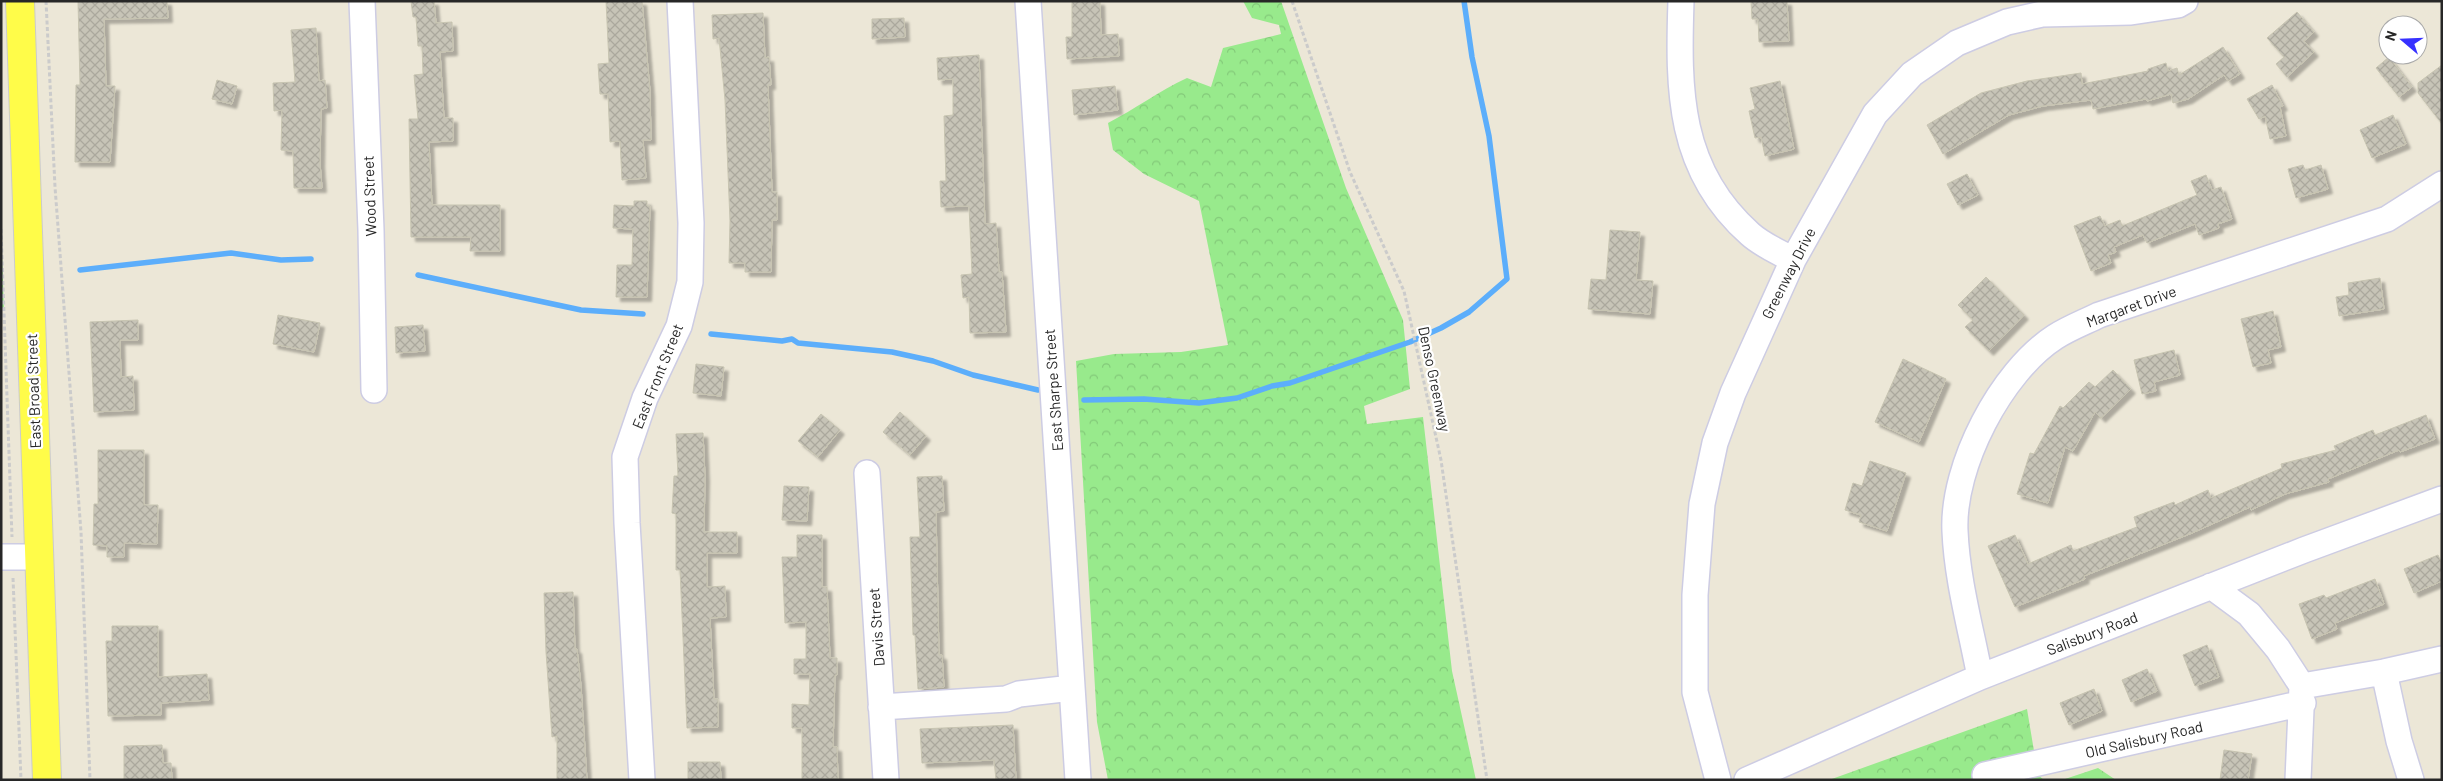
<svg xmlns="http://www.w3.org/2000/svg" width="2443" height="781" font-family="Barlow,sans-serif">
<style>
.forest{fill:url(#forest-crowns)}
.park{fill:#98ea8c}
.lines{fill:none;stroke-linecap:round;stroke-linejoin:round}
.stream{stroke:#5caefb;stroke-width:5.5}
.building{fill:url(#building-cross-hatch);stroke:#c7c4b1;filter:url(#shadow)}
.minor-casing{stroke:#cdcce3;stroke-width:28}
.major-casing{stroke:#cbcbcb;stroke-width:30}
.path{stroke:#cbcbcb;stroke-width:3;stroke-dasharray:4 2.5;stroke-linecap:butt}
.minor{stroke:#fff;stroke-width:25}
.major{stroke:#fffc49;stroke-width:28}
.labels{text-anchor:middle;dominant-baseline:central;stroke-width:4.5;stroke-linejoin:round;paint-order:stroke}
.street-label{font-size:15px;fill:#272727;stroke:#fff}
</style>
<defs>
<pattern id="forest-crowns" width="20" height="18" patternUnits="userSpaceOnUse" patternTransform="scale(1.25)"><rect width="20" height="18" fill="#98ea8c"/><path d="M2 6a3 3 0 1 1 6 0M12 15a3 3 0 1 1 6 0" fill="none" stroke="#83c979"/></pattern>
<pattern id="building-cross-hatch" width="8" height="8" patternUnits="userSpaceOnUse" patternTransform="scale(1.25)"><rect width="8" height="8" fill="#c7c4b7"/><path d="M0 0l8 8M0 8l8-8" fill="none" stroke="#aba89d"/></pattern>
<filter id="shadow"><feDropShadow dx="4.5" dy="4.5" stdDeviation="1" flood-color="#0004"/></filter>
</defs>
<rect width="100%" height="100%" fill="#ece7d7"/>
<path class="forest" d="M1243 1H1281L1346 188 1403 320 1410 389 1364 406 1367 424 1423 417 1452 671 1476 780H1108L1097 722 1076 361 1114 354 1181 352 1228 345 1199 201 1144 174 1113 150 1108 123C1135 109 1159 91 1187 78L1211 87 1223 48 1281 34 1279 25 1252 18Z
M2027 709 2038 775 2044 780H1829Z
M2098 768 2116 780H2062Z"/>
<path class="park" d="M1 229 4 308H1Z"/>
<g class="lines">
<path class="stream" d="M80 270 231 253 281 260 311 259
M418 275 581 310 643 314
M711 334 782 341 792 339 798 343 892 352 933 361 973 375 1038 390
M1084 400 1144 399 1199 403 1237 398 1272 386 1290 383 1410 342 1441 328 1469 312 1507 279 1489 136 1472 57 1464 1"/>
</g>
<path class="building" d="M78 1H167L168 18 104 19 106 86H115L110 162H75L76 85H80Z
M411 1H434L436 23 452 22 453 51 440 52 444 118H453V141L429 142 432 205H500V251H470L471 237H411L409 119H418L414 75 423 74 422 46H418L416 17H413Z
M606 1H642L650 91 651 140H643L646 178 622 180 620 141 610 142 608 94H600L598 64 609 63Z
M1072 1H1100L1101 35 1118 34 1119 56 1067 59 1066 37H1072Z
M1751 1H1787L1789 41 1759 42 1758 19H1752Z
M2297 12 2314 32 2304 41 2314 52 2287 77 2276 64 2284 57 2267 38Z
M763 13 765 58 769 57 771 85H768L772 192H777V220H772L771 272H745V263H729L730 221 725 100 719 38 713 39 712 15Z
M904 18 905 37 872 39V19Z
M316 28 319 81 325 80 327 108 321 109 320 163 322 188H294L293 151 281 150 282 110 274 111 273 83 295 82 291 30Z
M2223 47 2240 74 2228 81 2224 75 2188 99 2173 103 2171 94 2147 101 2146 99 2093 109 2091 100 2043 106 2009 115 1943 154 1927 125 1981 93 2027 81 2081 73 2082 84 2148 71V69L2166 63 2168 71 2177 68 2179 75Z
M979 55 985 224 996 223 999 272H1002L1006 332 970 333 969 297 963 298 961 275 972 274 969 206 941 207 940 181H946L944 116 953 115V79L938 80 937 58Z
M2389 57 2412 87 2399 97 2376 68Z
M2442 65V124L2418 93V83Z
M217 80 237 86 232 104 212 99Z
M1780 81 1794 149 1765 156 1761 137 1755 138 1749 111 1755 109 1750 88Z
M2272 85 2283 106 2280 107 2286 136 2270 139 2265 116 2259 119 2247 99Z
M1115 86 1118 110 1074 115 1072 90Z
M2393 115 2406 144 2372 158 2360 130Z
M2303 165 2305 170 2321 165 2328 189 2296 198 2288 169Z
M1967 174 1978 195 1958 205 1947 184Z
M2206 175 2212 190 2221 187 2232 219 2218 224 2219 228 2199 235 2195 224 2147 243 2143 235 2114 247 2116 252 2108 255 2111 263 2091 271 2074 226 2100 216 2105 226 2120 220 2122 226 2197 195 2191 181Z
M634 201H647V206H650L647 297H616L617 265H632L633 229 613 228 614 205 634 206Z
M1610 230 1640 232 1636 280 1653 281 1650 314 1588 309 1591 279 1606 280Z
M1986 277 2024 315 1989 351 1965 327 1973 320 1958 305Z
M2380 278 2384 309 2339 316 2336 297 2349 295 2348 283Z
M2273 311 2281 347 2268 350 2271 363 2253 367 2241 319Z
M278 315 320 323 314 352 273 344Z
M138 320V340H120L121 377 133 376 134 410 94 412 90 322Z
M423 325 425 351 396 353 395 327Z
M2174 350 2180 375 2154 382 2156 391 2142 394 2134 360Z
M1903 359 1946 379 1919 442 1875 422Z
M696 364 724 367 721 396 693 393Z
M2113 370 2131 389 2101 418 2095 412 2073 451 2065 447 2048 503 2017 494 2030 453 2034 454 2060 406 2063 408 2089 382 2095 387Z
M900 412 926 436 910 455 883 432Z
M821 414 840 430 818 457 798 441Z
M2426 415 2435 439 2400 452 2399 450 2328 479 2329 482 2285 494 2251 510 2250 507 2192 533 2084 576 2085 579 2015 607 1988 546 2015 535 2028 564 2071 545 2073 551 2137 527 2134 517 2174 502 2175 505 2208 490 2211 498 2282 468 2281 464 2336 450 2334 446 2373 430 2375 435Z
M703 433 705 477 704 532H737V553H707V587L725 586 726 617 710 618 714 699H718V727L687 728 680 570H676V514L672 513 674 476H678L676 434Z
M98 450H144V505H158L157 544 124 543V557H107V546L93 545 94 504H98Z
M1870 461 1906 473 1887 531 1859 522 1861 515 1845 510 1853 483 1862 486Z
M942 476 944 511 936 512 939 655H942L944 687 918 689 915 635H913L910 537H920L917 477Z
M784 486 809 487 807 521 782 520Z
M797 535H822V587H827L830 658H837V675H835L833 747H837L838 779H802V728H792V704L809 705 810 674H794V659H806V622L785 623 782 557H797Z
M2438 555 2442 564V581L2414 593 2404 569Z
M2375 579 2384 604 2335 623 2337 629 2312 639 2299 604 2324 595 2326 598Z
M573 592 575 649H577L581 686 587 780H557V736L552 737 546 652 544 593Z
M112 626H158V677L207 674 209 700 161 703V715L108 716 106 641H112Z
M2207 645 2219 677 2195 686 2183 655Z
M2147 669 2157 691 2131 702 2122 680Z
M2094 689 2102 711 2069 725 2060 703Z
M1013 725 1016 780H996L994 760 922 763 920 729Z
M162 745 163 763H171L172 780H124V746Z
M2224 750 2252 754 2248 780H2220Z
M688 762H720L721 780H688Z"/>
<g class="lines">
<defs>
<path id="minor" d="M362 1 371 230 374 390
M1028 1 1078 780
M1681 1C1678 91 1678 170 1750 234 1762 245 1779 252 1793 260
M867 473 886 780
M1 557H39
M2211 586 2249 614 2278 649 2302 686 2298 780
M2384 672 2399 741 2411 780
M1980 677C1971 629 1957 580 1955 531 1952 466 2001 372 2055 337 2069 328 2085 322 2099 315L2387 219 2442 184
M2302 686 2384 672 2442 659
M881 707 1006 699 1019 694 1072 688
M1985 775 2303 703
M642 780 627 523 625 457 645 398 679 326 690 282 691 223 680 1
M1718 780 1695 692V595L1702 504 1715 443 1733 393 1793 260 1875 114 1912 74 1957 43 2007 22 2042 14 2131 12 2178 5 2185 1
M1747 780 1980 677 2304 550 2442 499"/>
<path id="major" d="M20 1 47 780"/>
</defs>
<use href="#minor" class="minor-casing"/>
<use href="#major" class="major-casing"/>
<path class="path" d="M46 1 55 187 81 532 90 780
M1292 1 1350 172 1404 291 1441 460 1487 780
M1 229 12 537
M13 578 21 780"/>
<use href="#minor" class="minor"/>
<use href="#major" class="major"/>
</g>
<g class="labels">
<g class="street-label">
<text transform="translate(369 196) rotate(-92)">Wood Street</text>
<text transform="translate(1788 273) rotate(-63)">Greenway Drive</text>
<text transform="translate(2131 306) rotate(-20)">Margaret Drive</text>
<text transform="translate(657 376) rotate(-68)">East Front Street</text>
<text transform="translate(1435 379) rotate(78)">Denso Greenway</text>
<text transform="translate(1053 390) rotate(-94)">East Sharpe Street</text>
<text transform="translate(33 391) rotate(-92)">East Broad Street</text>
<text transform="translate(876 627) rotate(-94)">Davis Street</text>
<text transform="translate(2092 633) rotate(-21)">Salisbury Road</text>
<text transform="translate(2144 739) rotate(-13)">Old Salisbury Road</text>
</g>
</g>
<rect width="2443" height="781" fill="none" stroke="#272727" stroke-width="5"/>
<g transform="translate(2403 40) rotate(289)"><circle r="24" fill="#ffffff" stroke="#a9a9a9"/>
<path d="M0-4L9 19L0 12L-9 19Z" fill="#3731ff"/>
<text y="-8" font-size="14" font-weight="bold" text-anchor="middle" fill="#272727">N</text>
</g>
</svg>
